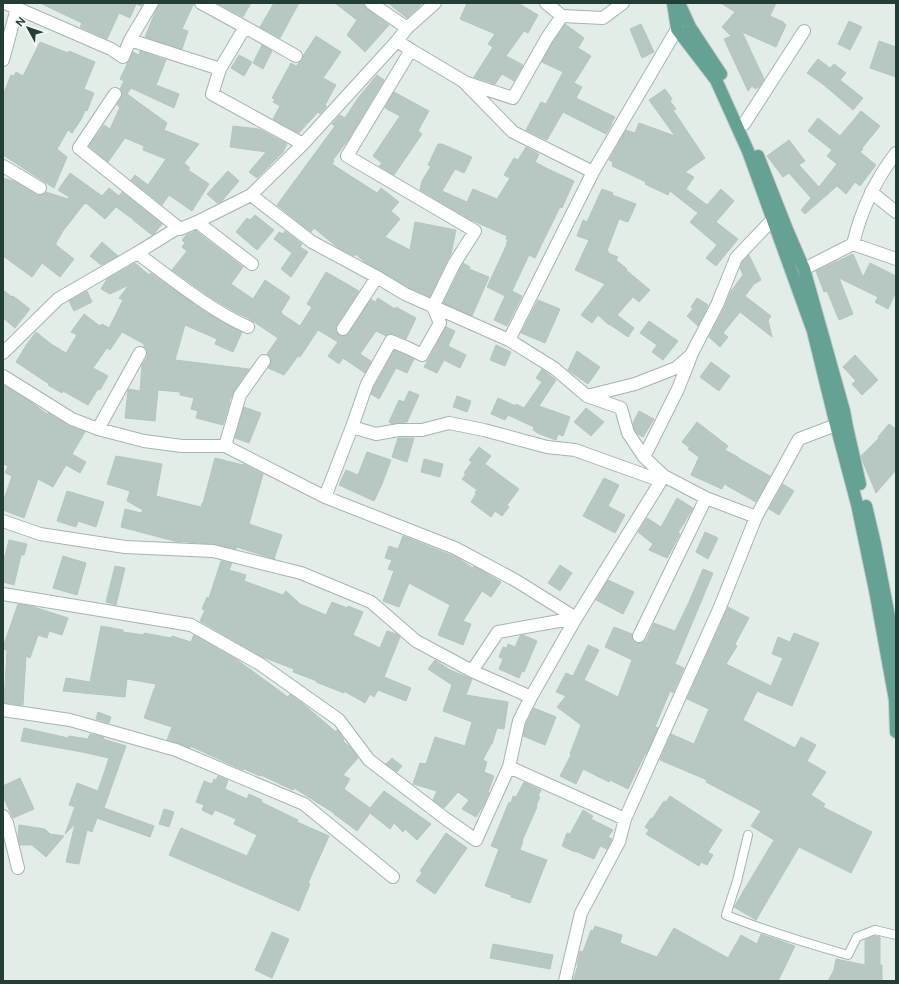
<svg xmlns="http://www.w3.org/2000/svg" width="899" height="984" font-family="Figtree,sans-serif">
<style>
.building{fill:#b7c7c1;stroke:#b5c6bf}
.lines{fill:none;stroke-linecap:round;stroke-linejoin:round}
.service-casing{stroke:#a5b5af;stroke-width:10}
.minor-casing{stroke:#a5b5af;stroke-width:14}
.primary-casing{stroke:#c1c9c7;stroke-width:14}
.service{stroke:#fff;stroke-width:8}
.minor{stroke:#fff;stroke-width:12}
.primary{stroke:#66a294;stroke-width:12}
</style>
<rect width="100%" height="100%" fill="#e2ede8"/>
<path class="building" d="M40 3H143L141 6 136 4 130 18 119 13 107 39 80 27 82 23Z
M159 3H194L182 29 188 31 182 49 145 37Z
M217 3H251L243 17Z
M274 3H299L280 38 260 27Z
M335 3H363L367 9 389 25 365 52 347 35 357 20Z
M388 3H422L419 7 407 18Z
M467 3H518L538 15 528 33 524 31 506 56 523 65 514 81 502 74 495 84 474 77 493 47 488 44 495 34 460 19Z
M721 3H776L770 16 783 22 786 25 776 47 742 32 764 79 759 87 755 89 752 86 748 91 724 39 731 36 722 27 735 12Z
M849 21 862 27 850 50 838 44Z
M565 24 584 38 578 48 591 56 574 83 582 87 576 98 615 117 611 124H612L606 134 563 112 547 140 526 130 541 102 546 104 563 72 542 62 553 42Z
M641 24 654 52 642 58 630 29Z
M316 36 341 52 323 78 336 85 325 105 327 106 320 114 318 112 299 133 273 119 280 106 273 102 275 99 272 98 291 63 296 66 302 60 303 56Z
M879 41 896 47V77L870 68Z
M40 42 68 53 69 51 95 62 84 89 94 93 87 111 85 110 82 118 72 133 68 130 57 149 67 157 54 188 3 155V95L11 75 14 76 16 72 23 76Z
M262 45 272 51 263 69 253 63Z
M140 51 166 60 156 85 179 94 174 108 131 88 127 94 167 123 164 130 199 144 184 163 190 168 188 170 209 184 192 211 169 195 162 205 131 180 135 175 148 185 166 159 143 150 144 146 125 138 108 162 89 146 104 125 110 129 120 107 117 105 122 95V91L120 89 124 81 120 79 133 52 139 55Z
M239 55 252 62 244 76 231 68Z
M818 59 830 68 834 64 846 73 840 80 863 98 853 110 824 85 807 73Z
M377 75 384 80 348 140 333 160 334 161 332 164 377 193 381 188 399 202 391 211 400 219 385 237 410 250 415 222 456 230 451 254 447 261 430 297 408 287 365 262 355 254 354 256 337 247 314 228 311 232 277 205 335 126 332 124 340 115 345 118 358 98Z
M665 89 672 99 670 101 676 109 673 110 705 158 685 172 694 177 686 189 707 205 721 189 734 201 716 222 738 239 716 266 706 258 717 245 690 222 698 213 670 191 668 195 645 184 646 182 612 166 613 162 609 160 626 130 635 133 639 123 675 136 649 100Z
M394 92 429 111 418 131 422 134 394 175 379 166 382 163 373 156 400 116 385 108Z
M861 111 880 126 862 148 863 149 860 152 876 165 860 186 855 182 846 194 837 186 805 214 801 210 811 198 789 173 783 177 767 156 789 140 805 161 799 165 819 187 837 164 827 156 832 150 808 131 818 118 840 136Z
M233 126 259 129 265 132 287 144 283 152 257 178 249 172 266 152 230 147Z
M438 144H442L472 157 464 173 455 169 442 191 467 202 473 189 497 199 510 178 504 175 514 158 518 160 526 147 539 154 535 162 548 169 574 181 562 208 560 207 535 258 529 255 512 291 522 296 507 326 494 320 505 296 487 287 507 244 506 243 508 240 506 239 507 236 469 219 420 190 422 181 431 166 428 165Z
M228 171 239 181 221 202 217 203 207 194Z
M70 173 102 196 109 188 119 196 122 192 162 224 154 234 152 235 133 220H134L116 207 105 219 86 203 85 204H84L63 231 56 243V245L74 259 60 277 42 263 32 277 3 256V178L16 182 37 195H43L46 192 68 199 69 197 58 190Z
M602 189 613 193 612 195 636 204 628 222 619 219 607 251 609 252 608 253 618 257 616 260 627 269 626 270 650 290 639 302 633 297 617 315 634 328 628 337 609 324V325L598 315 592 323 581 315 605 284 575 270 589 240 577 236 583 220 587 222Z
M255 215 274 230 257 250 236 232 247 218 250 220Z
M196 231 243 267 231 284 253 299 265 280 290 297 281 312 282 313V314L300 326 312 307 307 304 326 272 359 291 337 325 336 328V332L339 335 343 336 347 335 349 333 371 299 375 302 378 298 395 309 396 307 416 318 406 339 394 334H390L386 336 376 331 360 354 371 361 365 373 343 358 339 364 328 356 338 342 318 330 300 357 298 356 284 375 268 368 271 361V358L267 354 278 338 248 318 237 313 210 297 172 270 187 251 182 247 185 243 182 240 186 235Z
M285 231 302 244 300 247 308 252 291 277 281 269 292 253 274 239 279 232 283 234Z
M102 242 118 256 101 265 90 256Z
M853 254 863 277 870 263 896 276V292L888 309 875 302 878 297 839 278 853 314 839 320 827 291 824 292 816 271Z
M749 255 761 280 754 284 745 296 771 316 768 320 772 337 740 312 723 333 728 337 720 347 709 337 724 308 731 291 743 275 740 268 742 262Z
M135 263 149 275 150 273 201 309 216 318 242 332 233 352 215 344 217 339 185 325 175 360 249 369 234 391 232 396 229 401 230 402 223 425 196 418 198 411 191 409 194 398 180 395V392L158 390 155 421 125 418 128 390 129 389 140 391 142 365 147 357V352L146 349 144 347V344L122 332 110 350 107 348 93 368 108 376 100 390 98 389 88 405 63 391 62 393 48 385 49 384 16 362 27 344 36 332 51 344 66 353 77 335 71 332 84 314 100 326 102 324 109 328 123 300 119 298 129 285 110 294 101 289 107 279Z
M463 263 470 267 469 269 489 277 472 316 443 303Z
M3 290 12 297 13 296 30 309 15 328 3 318Z
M87 291 92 302 74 311 69 301Z
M697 298 708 305 698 326 687 316 693 309 691 307Z
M538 300 560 309 545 343 521 333Z
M649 321 678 341 663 360 652 352 657 345 640 333Z
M446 327 455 331 448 346 466 355 460 368 444 360 437 373 424 367Z
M496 345 511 352 505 366 490 360Z
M394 350 414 359 407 373 396 368 379 399 371 394 374 387Z
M577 351 600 367 588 384 568 370Z
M855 355 878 380 862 395 852 384 856 381 843 367Z
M711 362 730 376 719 391 700 377Z
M542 369 556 380 539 406 570 417 563 436 558 434 556 440 537 433V432L533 430 534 427 508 415 505 420 491 414 498 398 516 406V404L524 408 542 382 536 378Z
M3 385 31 402 47 414 48 413 69 426 85 432 72 454 86 462 80 473 66 465 53 487 38 479 24 518 3 510V502L12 476 5 473 8 466 3 464Z
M409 391 419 395 407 422 392 424 389 422 399 400 404 402Z
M457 396 471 401 467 412 453 407Z
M244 407 261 413 249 443 235 438Z
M586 408 604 422 591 436 574 422Z
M639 411 654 419 643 437 638 434 635 430 633 423Z
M697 422 728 446 725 450 738 457V458L770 476 756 502 724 484 722 489 691 475 699 457 688 449 690 448 682 442Z
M889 424 896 429V470L876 493 863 462 861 456 879 438 878 437Z
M398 438H414L407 462 392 457Z
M479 447 491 456 485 464 519 489 507 505 509 507 502 516 495 511 491 517 471 502 476 494 475 492 477 490 462 479 466 474 464 473 472 462 469 460Z
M367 452 391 460 382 484 374 501 339 485 346 470 358 475Z
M116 456 162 464 156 496 201 507 202 503H203L215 458 243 465V464L263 474 249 524 282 535 274 559 237 547 236 549 213 544 187 542 183 541V542H178L121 527 125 509 141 513 143 510 127 501 130 491 107 484Z
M424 459 443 464 440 477 421 472Z
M604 478 619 485 608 506 625 515 615 533 583 516Z
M783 484 794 491 779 515 769 509Z
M67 491 104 502 96 527 78 521 76 527 57 521Z
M677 498 693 508 678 533 680 534 667 558 649 550 653 544 638 532 647 518 661 527Z
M705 532 718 538 708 559 696 552Z
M403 536 456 557 473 568 474 566 501 582 491 597 482 591 463 621 471 624 463 645 438 635 450 605 409 583 399 607 383 601 394 571 388 569 392 560 385 558 389 546 398 549Z
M9 540 27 544 24 555H21L14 585 3 582V556H5Z
M63 556 86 563 77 595 53 588Z
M221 561 232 563 229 570 246 575 244 581 283 595 286 591 300 604 326 615 332 602 347 608 348 606 363 612 353 635 380 648 387 631 397 634 400 637 384 677 411 688 406 701 378 690 374 697 370 694 365 703 344 691V693L316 682 317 681 293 672 294 669 260 656 200 621 205 610 202 609 207 597 209 598Z
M560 565 572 573 560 591 548 583Z
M115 566 125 568 116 605 106 602Z
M703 569 713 573 675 664 684 668 673 693 670 691 655 727 658 728 646 754H645L628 789 610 780 609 782 583 769 576 784 560 776 571 755 570 754 581 725 557 707 566 696 556 692 566 673 573 676 588 645 599 650 584 680 618 697 632 660 605 647 614 627 632 634V637L633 640 636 643H639L643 642 646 640 654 623 675 631 689 602Z
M608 580 634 592 623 614 596 600Z
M18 604 34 607 68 618 62 635 49 631 47 638 38 635 30 658 26 656 23 705 4 703 7 650 3 649V647Z
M728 607 749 618 735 644 737 646 726 664 771 686 783 658 772 654 778 637 790 642 794 633 819 643 792 706 757 691 743 720 795 748 801 737 816 745 807 761 826 772 811 795 825 804 823 807 872 832 851 873 799 847 756 920 734 907 774 840 751 826 761 811 706 782 707 780 660 760 671 734 694 744 709 709 687 699Z
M101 626 123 630V632L144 635V633L171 638 172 636 191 642 194 635 236 659 288 697 290 694 302 703 336 732 337 730 338 731 344 739 343 741 350 747 358 758 343 775 350 779 344 789 370 808 384 791 431 824 417 840 405 829 403 832 394 823 390 829 370 813 357 831 334 814V813L294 788 293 790 261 775 260 776 244 769 243 770 190 746V748L178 743 167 740 172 727 144 718 156 684 127 679 125 697 63 691 66 678 90 682Z
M523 635 537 641 524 672 522 671 519 678 499 669 503 659 499 657 503 647 507 648 508 644 515 647 520 636Z
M435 660 450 670 472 679 466 695 508 702 504 729 497 728 492 744H491L483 760 487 762 484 772 494 776 488 792 489 793 483 806 476 817 462 809 469 800 458 792 444 808 433 800 437 791 413 784 420 763 426 764 435 737 465 746 472 722 443 711 452 685 428 669Z
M534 708 556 717 545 745 523 736 526 724Z
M98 712 111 717 109 723 96 719Z
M24 728 68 738 69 736 88 739 90 734 104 737 103 739 126 746 104 808 154 826 150 837 97 818 92 832 87 830 79 864 66 862 75 824 65 834 75 807 69 805 77 783 98 791 109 758 82 752 21 741Z
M392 758 402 766 397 772 386 764Z
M218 776 228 780 225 789 247 799 249 794 262 800 261 802 298 820 297 822 329 836 308 883 310 884 299 911 169 855 181 828 247 856 257 835 234 824 236 819 215 810 212 815 202 810 204 805 196 802 204 781 212 784 214 779 216 780Z
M20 778 34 809 13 818 3 797V786Z
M524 782 541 790 538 796 540 797 536 806 537 807 522 841H523L520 850 547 860 530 903 511 897V895L485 886 499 849 491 846 509 802 511 803 513 796 516 797Z
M670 796 722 830 708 852 713 855 707 865 701 862 699 866 646 834 649 830 645 827 651 818 652 819 664 801 666 802Z
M164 809 174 812 169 827 159 824Z
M583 810 593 816 591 819 613 830 608 837 612 839 607 849 600 846 594 859 575 851V852L562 846 567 833 570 834Z
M19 825 45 829 50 834 64 836 46 857 32 845H20L18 837Z
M446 833 467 848 435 894 416 881 422 873 420 871Z
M595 926 622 935 620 943 657 957 674 928 728 958 741 935 757 944 761 934 795 946 778 981H573L578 965H577L580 951 583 952 591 930 593 931Z
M272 932 289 939 272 978 255 970Z
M875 936 880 937V965H882V981H828L834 970 836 959 865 965V940Z
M493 944 553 955 550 969 490 958Z"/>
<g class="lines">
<defs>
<path id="service" d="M748 835 737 881 726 915C766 931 806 943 848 955L857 937 875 930 896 935"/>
<path id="minor" d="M5 3 111 49 123 57 130 40 152 3
M201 3 245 27 296 56
M371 3 407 28
M546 3 562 16
M245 27 220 69 212 94 303 144
M130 40 220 69
M411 50 463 81 513 132 593 172
M3 60 17 8
M464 82 513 98 547 38 562 16 603 18 623 3
M115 94 79 148 180 229
M744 124 804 31
M3 166 40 188
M871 192 896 212
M251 195 312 242 377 277 405 294 509 340 593 172 677 29
M197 222 252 264
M853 244C861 211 875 180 896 153
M137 253C172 279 210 310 248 327
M804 269 853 244 896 259
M343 329 377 277
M509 340 554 368 587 396 635 384 676 368 691 355 717 305 736 258 772 220
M3 353 58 299 137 253 176 229H180L197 222 251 195 303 144 397 41 407 28 435 3
M3 376 72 419 98 429 144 441 182 446H225L325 497 455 548 515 580 576 618
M587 396 621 408 628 433 644 457 664 476 706 498 756 517
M352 427 376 434 399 430H422L449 423 484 430 547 447 575 450 653 478 664 476
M98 429 140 353
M225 446 240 395 264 361
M644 457 678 389 691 356
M325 497 352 427 367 384 391 341 408 348 422 355 440 323 433 307 454 264 475 231 347 156 411 50 397 41
M3 521 40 534 125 547 213 551 301 573 371 602 416 641 472 671 531 697
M3 594 191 625 260 664 339 720 369 760 446 819 476 840 509 767 625 819 720 607 756 517 799 439 836 425
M639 636 706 498
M472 671 498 632 576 618
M3 710 70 720 176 750 304 804 393 877
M509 767 519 721 531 697 576 618 664 476
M3 816 7 823 18 868
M565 981 581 913 619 842 625 819"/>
<path id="primary" d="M673 3 677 29 716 80 748 151 813 331 836 425 857 504 875 590 895 700 896 732
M679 3 690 27 721 74
M758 156 788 232 804 269 844 411 847 427 860 484
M866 506 875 544 895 648 894 657 896 666"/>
</defs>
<use href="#service" class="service-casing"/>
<use href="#minor" class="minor-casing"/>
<use href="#primary" class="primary-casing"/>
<use href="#service" class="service"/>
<use href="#minor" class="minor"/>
<use href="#primary" class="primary"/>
</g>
<rect width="899" height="984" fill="none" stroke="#223e37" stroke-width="8"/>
<g transform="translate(28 28) rotate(310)" stroke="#f3f9f6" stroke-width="3" paint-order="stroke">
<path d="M0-3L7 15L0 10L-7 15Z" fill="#223e37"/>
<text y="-6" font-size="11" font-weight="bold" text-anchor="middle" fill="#223e37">N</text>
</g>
</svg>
